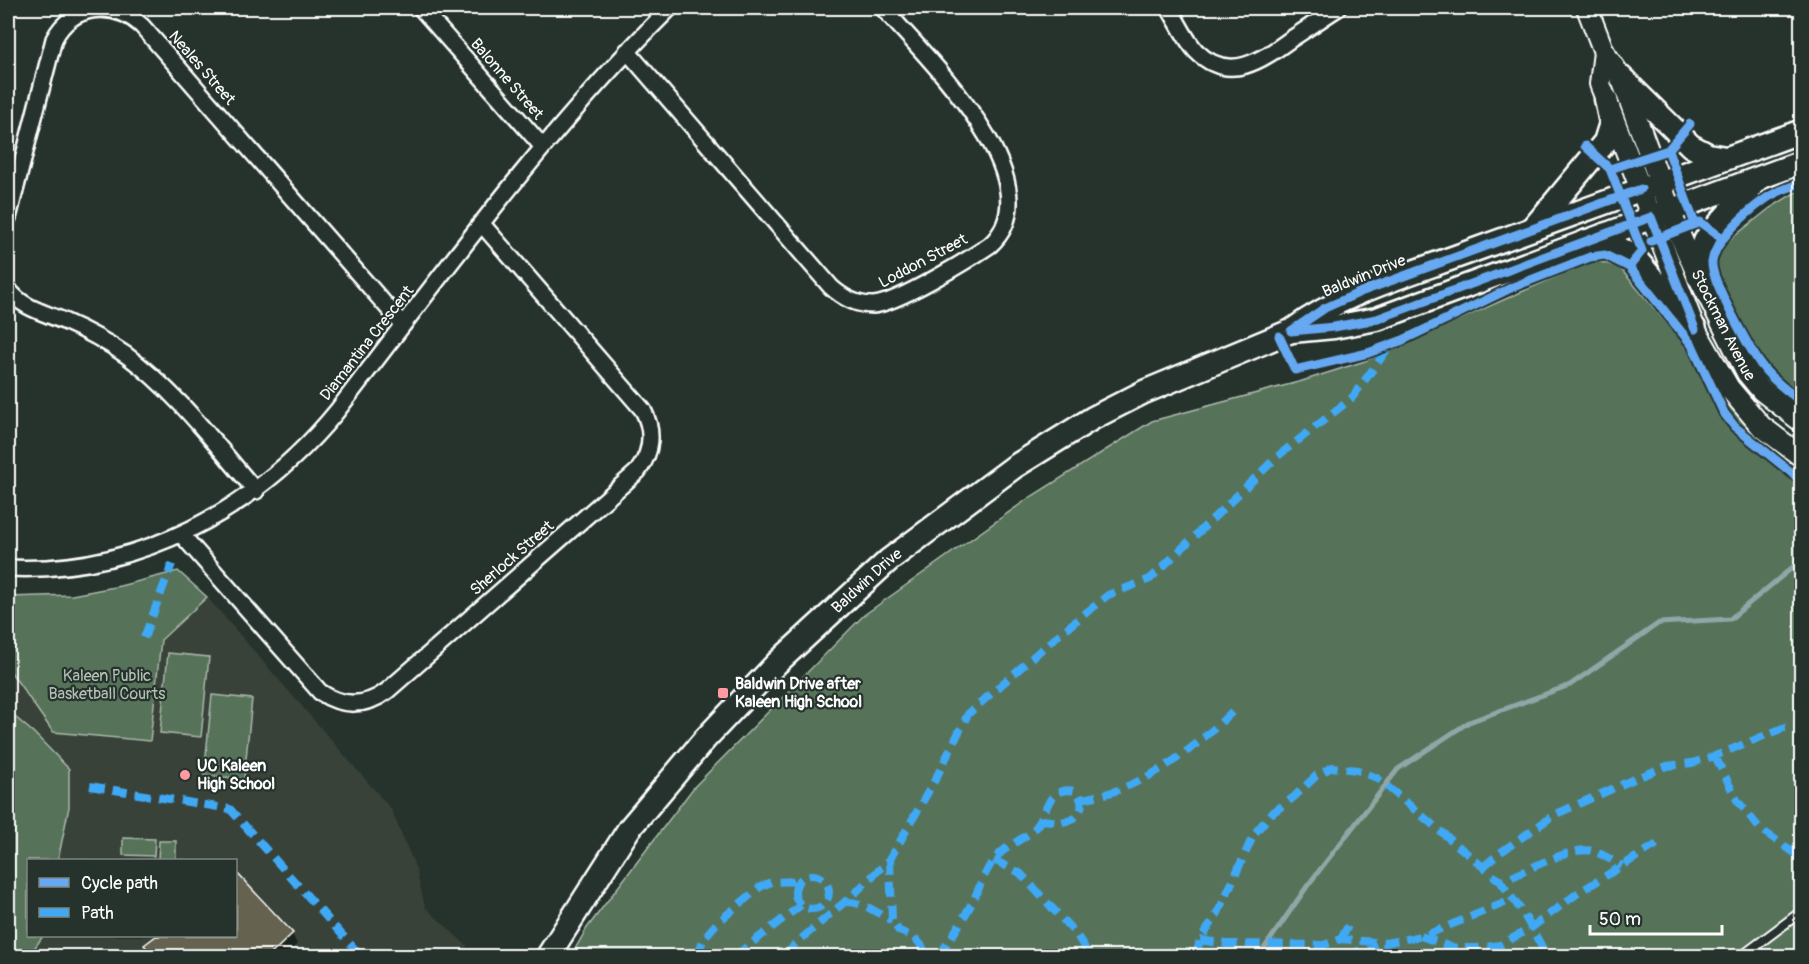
<svg xmlns="http://www.w3.org/2000/svg" width="1809" height="964" font-family="Pangolin,sans-serif">
<style>
.built{fill:#394238;fill-rule:evenodd}
.green{fill:#57735a;stroke:#abb9ac;stroke-width:1.5}
.shadow{fill:#0007}
.lines{fill:none;stroke-linecap:round;stroke-linejoin:round}
.stream{stroke:#91a6a7;stroke-width:5}
.building{fill:#656450;stroke:#fff;stroke-width:1.5}
.service-casing{stroke:#fff;stroke-width:12}
.minor-casing{stroke:#fff;stroke-width:20}
.tertiary-casing{stroke:#fff;stroke-width:24}
.secondary-casing{stroke:#fff;stroke-width:27}
.service{stroke:#26332d;stroke-width:8}
.minor{stroke:#26332d;stroke-width:15}
.tertiary{stroke:#26332d;stroke-width:20}
.secondary{stroke:#26332d;stroke-width:22}
.quiet{stroke:#3fa9f5;stroke-width:8;stroke-dasharray:15 8;stroke-linecap:butt}
.cycleway-casing{stroke:#26332d;stroke-width:13}
.cycleway{stroke:#66a8f1;stroke-width:9}
.poi-dot{fill:#ff9aa2;stroke:#26332d;stroke-width:2}
.labels{text-anchor:middle;dominant-baseline:central;stroke-width:4.5;stroke-linejoin:round;paint-order:stroke}
.street-label{font-size:16px;fill:#fff;stroke:#26332d}
.park-label{font-size:16px;fill:#b3c0b5;stroke:#26332d}
.poi-label{font-size:16px;font-weight:bold;fill:#fff;stroke:#26332d;text-anchor:start}
</style>
<rect width="100%" height="100%" fill="#26332d"/>
<filter id="ink" filterUnits="userSpaceOnUse"><feTurbulence type="fractalNoise" baseFrequency=".0167" numOctaves="2"/><feDisplacementMap in="SourceGraphic" scale="12" xChannelSelector="R" yChannelSelector="G"/><feConvolveMatrix kernelMatrix="1 2 1 2 8 2 1 2 1" color-interpolation-filters="sRGB"/></filter>
<g filter="url(#ink)">
<path class="built" d="M207 597 391 809 416 869 425 907 467 946 464 956H8V668L53 732 161 640ZM28 860H236V936H28Z"/>
<path class="green" d="M1801 189V400L1772 376 1726 293 1715 266 1722 246 1770 208Z
M1594 260 1619 267 1683 342 1707 379 1747 424 1801 469V956H571L587 928 694 787 864 615 1029 498 1152 421 1302 381 1365 361Z
M178 571 207 597 161 640 150 741 53 732 8 668V597L72 595 120 586Z
M168 653 209 657 201 737 160 733Z
M212 695 252 699 244 779 204 775Z
M8 711 34 733 69 769V807L58 860H28V936H43L29 956H8Z
M123 838 155 839 154 856 123 855Z
M159 841H176V860H158Z"/>
<path class="shadow" d="M236 875 292 934 297 944 285 956H153L146 945 158 936H236Z"/>
<g class="lines">
<path class="stream" d="M1259 956 1308 885 1398 769 1469 722 1570 685 1659 623 1730 619 1799 562"/>
</g>
<path class="building" d="M236 872 293 933 268 957H155L144 945 156 936H236Z"/>
<g class="lines">
<defs>
<path id="service" d="M1742 956 1802 911"/>
<path id="minor" d="M421 8 542 146
M1169 8C1178 22 1185 39 1196 51 1229 84 1262 60 1291 39 1307 29 1322 18 1338 8
M627 51 831 287C843 298 857 305 873 305 896 304 968 260 990 245 1058 183 924 55 883 8
M8 218 54 39C72 4 114 0 142 26L403 325
M8 289C23 309 44 312 66 322 87 331 107 342 126 355 177 392 215 444 256 491
M181 534 320 692C342 707 366 707 387 691L638 471C652 452 654 431 643 410L481 223
M8 568C138 574 256 510 337 411 444 272 546 131 670 8"/>
<g id="tertiary">
<path id="s1" d="M1587 8 1604 52 1621 77 1678 231 1698 276 1747 373 1761 390 1802 422"/>
<path d="M1604 52 1600 84 1695 329 1729 388 1761 426 1802 457"/>
</g>
<g id="secondary">
<path d="M1621 77 1691 146 1708 155 1726 158"/>
<path d="M1535 226 1605 142 1611 123 1606 99"/>
<path d="M1587 241 1597 242 1619 248 1636 259 1695 329"/>
<path d="M1698 276 1700 254 1706 239 1756 181"/>
<path d="M1292 331 1334 327 1377 319 1802 162"/>
<path id="s2" d="M548 956 629 829 705 739 777 663 889 560 1014 467 1093 418 1144 392 1291 331C1344 292 1407 275 1469 252 1579 211 1690 171 1802 131"/>
</g>
</defs>
<use href="#service" class="service-casing"/>
<use href="#minor" class="minor-casing"/>
<use href="#tertiary" class="tertiary-casing"/>
<use href="#secondary" class="secondary-casing"/>
<use href="#service" class="service"/>
<use href="#minor" class="minor"/>
<use href="#tertiary" class="tertiary"/>
<use href="#secondary" class="secondary"/>
<path class="quiet" d="M144 638 172 564
M1715 756 1737 800 1760 829 1802 858
M90 786 230 809 361 956
M1082 799C1095 796 1110 794 1123 788 1166 771 1201 742 1234 710
M890 859 892 921 899 931 914 937 922 946 927 956
M994 860 1020 873 1076 934 1090 956
M1483 867 1501 852 1554 815 1632 780 1667 766 1692 763 1715 756 1783 728 1802 726
M795 892a17 17 0 1 1 34 0a17 17 0 1 1-34 0Z
M1498 878 1523 913 1547 956
M845 902C862 901 877 913 892 921
M1421 936 1453 948H1478L1500 945 1531 928 1578 893 1659 843
M1341 939 1348 926
M1200 940 1227 944 1324 945 1341 939 1385 943 1426 935 1514 899
M697 956 704 938 717 923 760 887 771 882 798 881
M735 956 801 905
M787 956 794 945 854 894 890 859 936 778 968 714 1050 642 1108 595 1150 579 1278 456 1352 398 1389 347
M939 956C949 941 959 926 968 910 978 894 982 876 993 861 1005 845 1026 839 1036 827 1050 810 1045 786 1076 791 1085 804 1083 810 1072 820L1061 822 1041 820
M1196 956 1200 940 1218 913 1254 834 1271 814 1294 797 1316 776 1332 767 1357 770 1377 778 1501 882C1523 873 1570 845 1593 851 1603 854 1613 861 1622 866
M1346 956 1376 944"/>
<defs>
<path id="cycleway" d="M1585 146 1610 169 1642 251 1629 267
M1668 150 1695 224
M1610 169 1668 150 1690 124
M1802 183C1789 187 1775 192 1764 200 1746 213 1715 240 1712 262 1710 279 1750 349 1761 365 1771 379 1788 392 1802 402
M1651 241 1700 222 1722 238
M1291 331 1334 327 1377 319 1651 217 1695 329
M1291 331 1325 308 1363 291 1641 189
M1279 336 1295 370 1368 353 1403 340 1513 287 1590 257 1605 255 1629 267 1692 345 1724 413 1735 427 1802 481"/>
</defs>
<use href="#cycleway" class="cycleway-casing"/>
<use href="#cycleway" class="cycleway"/>
</g>
</g>
<g class="poi-dot">
<rect x="717" y="687" width="12" height="12" rx="3"/>
<circle cx="185" cy="775" r="6"/>
</g>
<g class="labels">
<g class="street-label">
<text transform="translate(202 68) rotate(49)">Neales Street</text>
<text transform="translate(507 79) rotate(49)">Balonne Street</text>
<text transform="translate(923 261) rotate(-28)">Loddon Street</text>
<text transform="translate(1364 276) rotate(-22)">Baldwin Drive</text>
<text stroke="none"><textPath href="#s1" startOffset="346">Stockman Avenue</textPath></text>
<text transform="translate(367 343) rotate(-52)">Diamantina Crescent</text>
<text transform="translate(512 558) rotate(-41)">Sherlock Street</text>
<text stroke="none"><textPath href="#s2" startOffset="495">Baldwin Drive</textPath></text>
</g>
<g class="park-label">
<text x="107" y="676">Kaleen Public<tspan x="107" dy="18">Basketball Courts</tspan></text>
</g>
<g class="poi-label">
<text x="735" y="684">Baldwin Drive after<tspan x="735" dy="18">Kaleen High School</tspan></text>
<text x="197" y="766">UC Kaleen<tspan x="197" dy="18">High School</tspan></text>
</g>
</g>
<rect width="1809" height="964" fill="none" stroke="#26332d" stroke-width="30"/>
<rect x="15" y="15" width="1779" height="934" fill="none" stroke="#fff" stroke-width="2" filter="url(#ink)"/>
<rect x="27" y="859" width="210" height="78" fill="#26332d" stroke="#7d8581" stroke-width="1.5"/>
<rect x="39" y="878" width="30" height="9" fill="#66a8f1" stroke="#7d8581" stroke-width="1.5"/>
<text x="81" y="889" font-size="18" fill="#ffffff">Cycle path</text>
<rect x="39" y="908" width="30" height="9" fill="#3fa9f5" stroke="#7d8581" stroke-width="1.5"/>
<text x="81" y="919" font-size="18" fill="#ffffff">Path</text>
<path d="M1590 925v9h132v-9" fill="none" stroke="#ffffff" stroke-width="3"/>
<text x="1599" y="925" font-size="18" fill="#ffffff" stroke="#26332d" stroke-width="4.5" paint-order="stroke">50 m</text>
</svg>
